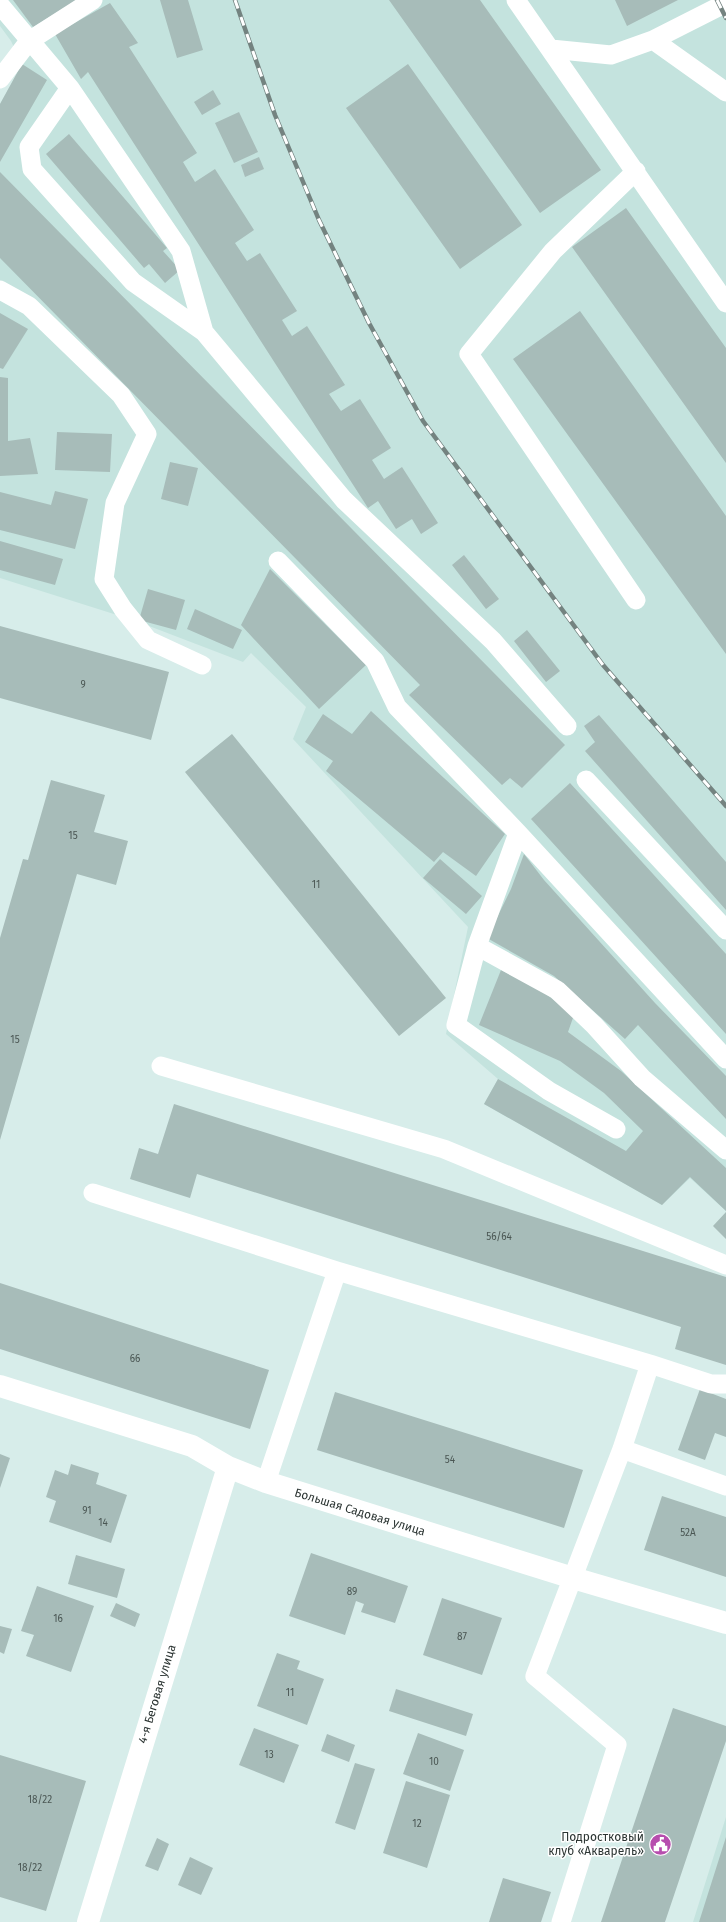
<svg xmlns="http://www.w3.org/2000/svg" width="726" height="1922" font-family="'Fira Sans',sans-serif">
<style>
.built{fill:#c4e3de}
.building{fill:#a7bcb9}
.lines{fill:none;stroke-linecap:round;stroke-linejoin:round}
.service{stroke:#fff;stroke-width:19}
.minor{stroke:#fff;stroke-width:22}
.rail-casing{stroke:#748380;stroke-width:4.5}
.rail{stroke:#fff;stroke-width:3;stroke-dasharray:9;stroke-linecap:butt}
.labels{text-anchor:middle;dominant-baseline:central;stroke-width:3;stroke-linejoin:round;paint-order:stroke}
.number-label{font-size:10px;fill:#4b5754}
.street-label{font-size:12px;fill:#2c3533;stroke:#fff}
.poi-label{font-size:12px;fill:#2c3533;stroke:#fff;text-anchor:end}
</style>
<rect width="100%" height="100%" fill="#d7edea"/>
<path class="built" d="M0 0H726V1211L690 1178 662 1205 484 1104 498 1079 446 1034 468 927 293 739 306 707 251 653 243 662 136 621 0 578V104L22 64 11 41 0 26Z
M726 1817V1922H693Z"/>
<path class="building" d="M13 0H77L33 27Z
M160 0H188L203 50 177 58Z
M389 0H480L601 170 540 213Z
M615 0H678L627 26Z
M110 3 138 43 129 47 197 153 183 162 195 182 215 169 254 230 235 243 247 261 260 253 297 311 282 320 292 336 307 326 345 385 329 394 341 411 360 399 391 448 372 460 384 479 402 467 438 523 421 534 412 519 396 529 378 501 368 508 88 72 81 79 55 34Z
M22 64 47 80 0 162V104Z
M408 64 522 225 460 269 346 108Z
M213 90 221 104 202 115 194 102Z
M239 112 258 152 234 163 215 123Z
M69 134 167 248 163 251 180 270 165 283 149 264 144 268 46 154Z
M259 157 264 169 245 177 241 165Z
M0 172 565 745 522 788 510 778 502 785 409 695 420 685 0 258Z
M626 208 726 348V463L572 247Z
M580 311 726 516V654L513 359Z
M0 313 28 329 3 369 0 368Z
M0 377 8 378V441L30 438 38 474 0 476Z
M57 432 112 434 110 472 55 470Z
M170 462 198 468 188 506 161 499Z
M55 491 88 499 75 549 0 530V492L51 505Z
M0 541 63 559 55 585 0 570Z
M464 555 499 599 486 609 452 565Z
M270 569 366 665 319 709 241 625Z
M148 589 185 600 176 630 139 620Z
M195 609 242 630 233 649 187 629Z
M0 626 169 672 151 740 0 698Z
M527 630 560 671 546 682 514 641Z
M371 711 505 834 476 876 443 852 434 862 326 771 333 761 305 742 323 714 352 734Z
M599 715 726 862V910L585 751 595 742 584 726Z
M232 734 446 998 399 1036 185 772Z
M51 780 105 795 94 832 128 841 116 885 77 874 0 1140V938L23 859 28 860Z
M570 783 726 954V1034L531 819Z
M524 854 544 880 655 1003 726 1076V1119L638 1025 625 1039 554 976 487 938 511 889Z
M440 859 482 896 466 914 423 878Z
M501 970 542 991 574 1015 568 1032 621 1071 726 1168V1211L690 1177 662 1205 484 1104 498 1079 626 1151 643 1131 604 1093 560 1061 479 1025Z
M174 1104 726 1277V1365L675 1349 681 1327 197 1174 190 1198 130 1179 139 1148 158 1154Z
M726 1212V1239L713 1226Z
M0 1283 269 1370 250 1429 0 1349Z
M700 1389 726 1399V1437L715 1433 705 1460 678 1450Z
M335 1392 583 1470 564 1528 317 1450Z
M0 1454 10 1458 0 1488Z
M71 1464 99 1473 96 1484 127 1495 111 1543 49 1522 56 1501 46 1497 55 1470 68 1475Z
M662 1496 726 1517V1577L644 1550Z
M311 1553 408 1586 395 1623 361 1612 364 1604 356 1601 345 1635 289 1616Z
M76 1555 125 1569 117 1598 68 1584Z
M37 1586 94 1606 71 1672 26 1656 34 1635 21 1631Z
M442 1598 502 1618 482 1675 423 1655Z
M116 1603 140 1614 135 1627 110 1616Z
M0 1626 12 1629 4 1654 0 1652Z
M277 1653 300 1661 297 1669 324 1679 307 1725 257 1706Z
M396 1689 473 1714 466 1736 389 1711Z
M673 1708 726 1726V1741L665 1922H601Z
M254 1728 299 1745 284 1783 239 1765Z
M418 1733 464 1750 450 1791 403 1774Z
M327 1734 355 1745 349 1762 321 1751Z
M0 1755 86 1781 46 1911 0 1897Z
M355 1763 375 1769 355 1830 335 1823Z
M406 1781 450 1795 427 1868 383 1853Z
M157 1838 169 1844 158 1871 145 1866Z
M726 1838V1922H699L726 1837Z
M190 1857 213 1868 201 1895 178 1885Z
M503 1878 551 1892 541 1922H489Z"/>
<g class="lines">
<path class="service" d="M516 0 726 303
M0 5 70 88 181 251 204 332
M653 40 726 92
M551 49 611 55 653 40 726 3
M0 79 29 41 93 0
M70 88 29 147 32 169 133 282 204 332 344 500 493 641 567 726
M0 290 29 306 121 395 147 434 115 503 104 579 123 609 148 640 202 665
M278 561 375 661 397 707 518 833 726 1059
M636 600 469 354 553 251 636 171
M586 780 726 930
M518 833 477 946 557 990 594 1025 642 1078 726 1150
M477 946 456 1025 549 1091 616 1129
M161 1066 444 1149 726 1265
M93 1193 337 1271 650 1364 711 1384H726
M622 1449 726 1486
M266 1482 337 1271
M561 1922 617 1745 535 1676 622 1449 650 1364"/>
<path class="minor" d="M0 1386 192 1446 228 1467 266 1482 573 1578 726 1623
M88 1922 228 1467"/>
<defs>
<path id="rail" d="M235 0 275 115 319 220 369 323 423 421 603 665 726 806
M717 0 726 18"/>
</defs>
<use href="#rail" class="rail-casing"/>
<use href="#rail" class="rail"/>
</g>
<defs>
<symbol id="civic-disc" viewBox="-11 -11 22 22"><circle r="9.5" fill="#b74dae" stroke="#fff"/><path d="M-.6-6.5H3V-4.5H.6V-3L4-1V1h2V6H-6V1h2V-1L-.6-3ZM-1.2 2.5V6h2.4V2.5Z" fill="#fff"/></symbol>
</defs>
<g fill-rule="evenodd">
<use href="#civic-disc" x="648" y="1832" width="25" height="25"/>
</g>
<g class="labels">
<g class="number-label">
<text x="83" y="685">9</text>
<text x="73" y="836">15</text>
<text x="316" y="885">11</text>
<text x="15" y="1040">15</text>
<text x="499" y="1237">56/64</text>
<text x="135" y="1359">66</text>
<text x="450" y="1460">54</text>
<text x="87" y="1511">91</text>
<text x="103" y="1523">14</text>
<text x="688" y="1533">52А</text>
<text x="352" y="1592">89</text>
<text x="58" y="1619">16</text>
<text x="462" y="1637">87</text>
<text x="290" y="1693">11</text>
<text x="269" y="1755">13</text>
<text x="434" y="1762">10</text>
<text x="40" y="1800">18/22</text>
<text x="417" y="1824">12</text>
<text x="30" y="1868">18/22</text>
</g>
<g class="street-label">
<text transform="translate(360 1512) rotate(17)">Большая Садовая улица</text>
<text transform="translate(157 1694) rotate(-73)">4-я Беговая улица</text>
</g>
<g class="poi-label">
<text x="644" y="1837">Подростковый<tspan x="644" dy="14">клуб «Акварель»</tspan></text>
</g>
</g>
</svg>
